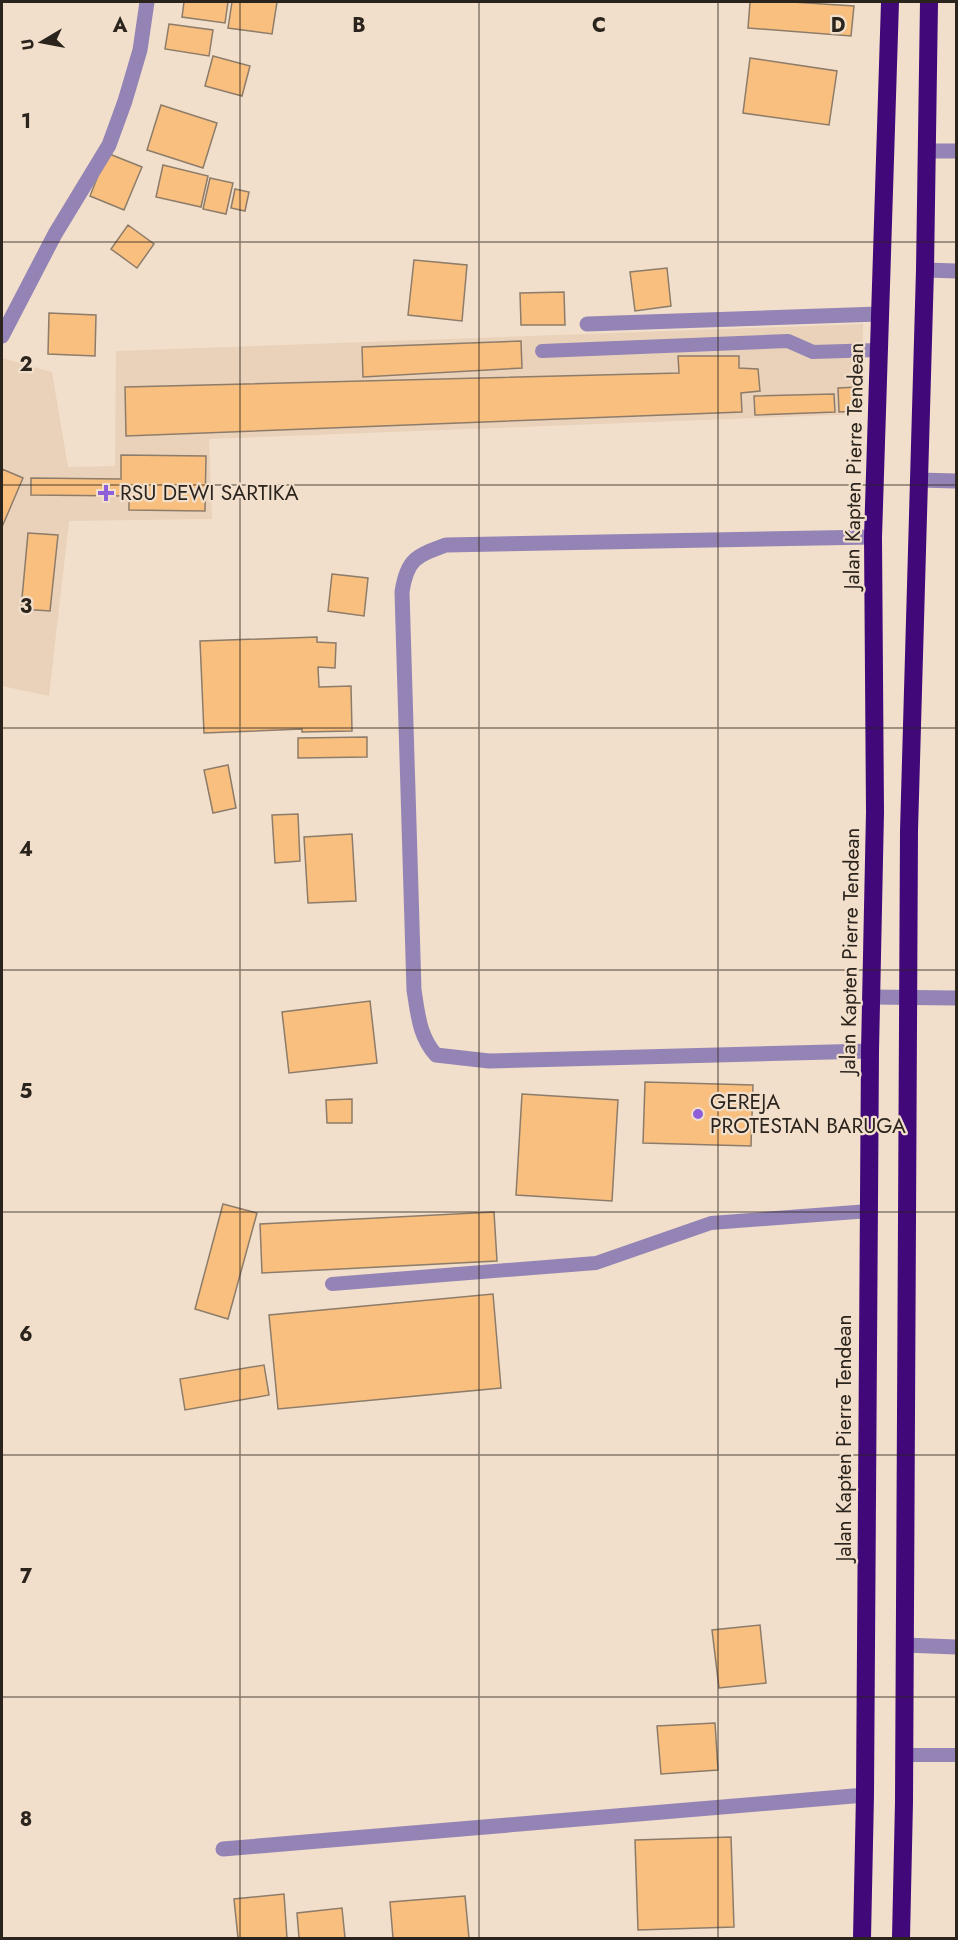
<svg xmlns="http://www.w3.org/2000/svg" width="958" height="1940" font-family="Jost,sans-serif">
<style>
.built{fill:#ead2ba}
.building{fill:#f8bf7f;stroke:#8d7c6a;stroke-width:1.5}
.lines{fill:none;stroke-linecap:round;stroke-linejoin:round}
.lane{stroke:#9484b5;stroke-width:14}
.street{stroke:#9484b5;stroke-width:15}
.highway{stroke:#410879;stroke-width:18}
.grid{fill:none;stroke:#2b241d;stroke-width:1.5;stroke-opacity:0.55}
.poi-dot{fill:#8e5fd9;stroke:#f1dfcb;stroke-width:2}
.labels{text-anchor:middle;dominant-baseline:central;stroke-width:4.5;stroke-linejoin:round;paint-order:stroke}
.street-label{font-size:21px;fill:#2b241d;stroke:#f1dfcb}
.poi-label{font-size:21px;fill:#2b241d;stroke:#f1dfcb;text-anchor:start}
.grid-label{font-size:20px;text-anchor:middle;font-weight:bold;fill:#2b241d;stroke:#f1dfcb;stroke-width:4.5;stroke-linejoin:round;paint-order:stroke}
</style>
<rect width="100%" height="100%" fill="#f1dfcb"/>
<path class="built" d="M863 324 862 414 209 439 212 519 69 521 49 696 2 686V358L52 372 68 467 115 466 116 351Z"/>
<path class="building" d="M184 2H228L225 23 182 17Z
M232 2H277L272 34 228 28Z
M750 2H792L854 6 851 36 748 28Z
M169 24 213 30 209 56 165 49Z
M213 56 250 66 242 96 205 86Z
M750 58 837 71 829 125 743 113Z
M161 105 217 123 203 168 147 150Z
M107 153 142 167 124 210 90 196Z
M163 165 208 176 201 207 156 197Z
M210 178 233 183 226 214 203 209Z
M235 189 249 192 245 211 231 208Z
M128 225 154 244 137 268 111 249Z
M414 260 467 265 462 321 408 315Z
M667 268 671 306 635 311 630 272Z
M564 292 565 325H521L520 293Z
M49 313 96 315 95 356 48 354Z
M521 341 522 368 363 377 362 347Z
M678 356H739V368L758 369 760 391 741 393 742 412 126 436 125 387 679 373Z
M858 387 859 411 839 412 838 388Z
M834 394 835 412 755 415 754 396Z
M121 455 206 456 205 511 129 510V496L31 495V478L121 479Z
M2 469 23 478 2 527Z
M28 533 58 535 50 611 21 609Z
M332 574 368 578 364 616 328 611Z
M317 637V642L336 643 335 668 318 667 319 687 351 686 352 731 302 732V729L204 733 200 641Z
M367 737V757L298 758V738Z
M228 765 236 808 213 813 204 770Z
M298 814 300 861 275 863 272 815Z
M352 834 356 901 308 903 304 837Z
M370 1001 377 1063 289 1073 282 1012Z
M645 1082 753 1085 751 1146 643 1143Z
M522 1094 618 1100 612 1201 516 1195Z
M352 1099V1123H327L326 1100Z
M223 1204 257 1213 228 1319 195 1309Z
M494 1212 497 1261 262 1273 260 1224Z
M493 1294 501 1388 278 1409 269 1315Z
M264 1365 269 1395 185 1410 180 1379Z
M760 1625 766 1683 719 1688 712 1630Z
M715 1723 718 1770 661 1774 657 1726Z
M731 1837 734 1927 638 1930 635 1840Z
M284 1894 287 1938H238L234 1899Z
M465 1896 469 1938H393L390 1902Z
M342 1908 345 1938H299L297 1913Z"/>
<g class="lines">
<path class="lane" d="M542 351 788 341 813 352 878 350
M332 1284 596 1263 711 1223 869 1211
M904 1755H956"/>
<path class="street" d="M928 151H956
M925 270 956 271
M587 324 879 314
M2 336 55 234 109 145 125 101 140 50 147 2
M918 480 956 481
M871 997 956 998
M870 1051 489 1061 436 1055C419 1036 418 1014 414 990L402 592C407 559 416 556 446 545L873 537
M904 1645 956 1647
M223 1849 865 1795"/>
<path class="highway" d="M862 1938 865 1795 870 1051 875 812 873 537 890 2
M901 1938 904 1802 909 831 925 270 929 2"/>
</g>
<path class="grid" d="M240 2V1938M479 2V1938M718 2V1938M2 242H956M2 485H956M2 728H956M2 970H956M2 1212H956M2 1455H956M2 1697H956"/>
<g class="poi-dot">
<path d="M103 484h6v6h6v6h-6v6h-6v-6h-6v-6h6z"/>
<circle cx="698" cy="1114" r="6"/>
</g>
<g class="labels">
<g class="street-label">
<text transform="translate(854 466) rotate(-89)">Jalan Kapten Pierre Tendean</text>
<text transform="translate(850 951) rotate(-89)">Jalan Kapten Pierre Tendean</text>
<text transform="translate(844 1438) rotate(-90)">Jalan Kapten Pierre Tendean</text>
</g>
<g class="poi-label">
<text x="120" y="493">RSU DEWI SARTIKA</text>
<text x="710" y="1102">GEREJA<tspan x="710" dy="24">PROTESTAN BARUGA</tspan></text>
</g>
</g>
<g class="grid-label">
<text x="120" y="32">A</text>
<text x="359" y="32">B</text>
<text x="599" y="32">C</text>
<text x="838" y="32">D</text>
<text x="26" y="128">1</text>
<text x="26" y="371">2</text>
<text x="26" y="613">3</text>
<text x="26" y="856">4</text>
<text x="26" y="1098">5</text>
<text x="26" y="1341">6</text>
<text x="26" y="1583">7</text>
<text x="26" y="1826">8</text>
</g>
<rect width="958" height="1940" fill="none" stroke="#2b241d" stroke-width="6"/>
<g transform="translate(42 42) rotate(260)" stroke="#f1dfcb" stroke-width="4.5" paint-order="stroke">
<path d="M0-4.5L10 22L0 15L-10 22Z" fill="#2b241d"/>
<text y="-9" font-size="16" font-weight="bold" text-anchor="middle" fill="#2b241d">U</text>
</g>
</svg>
